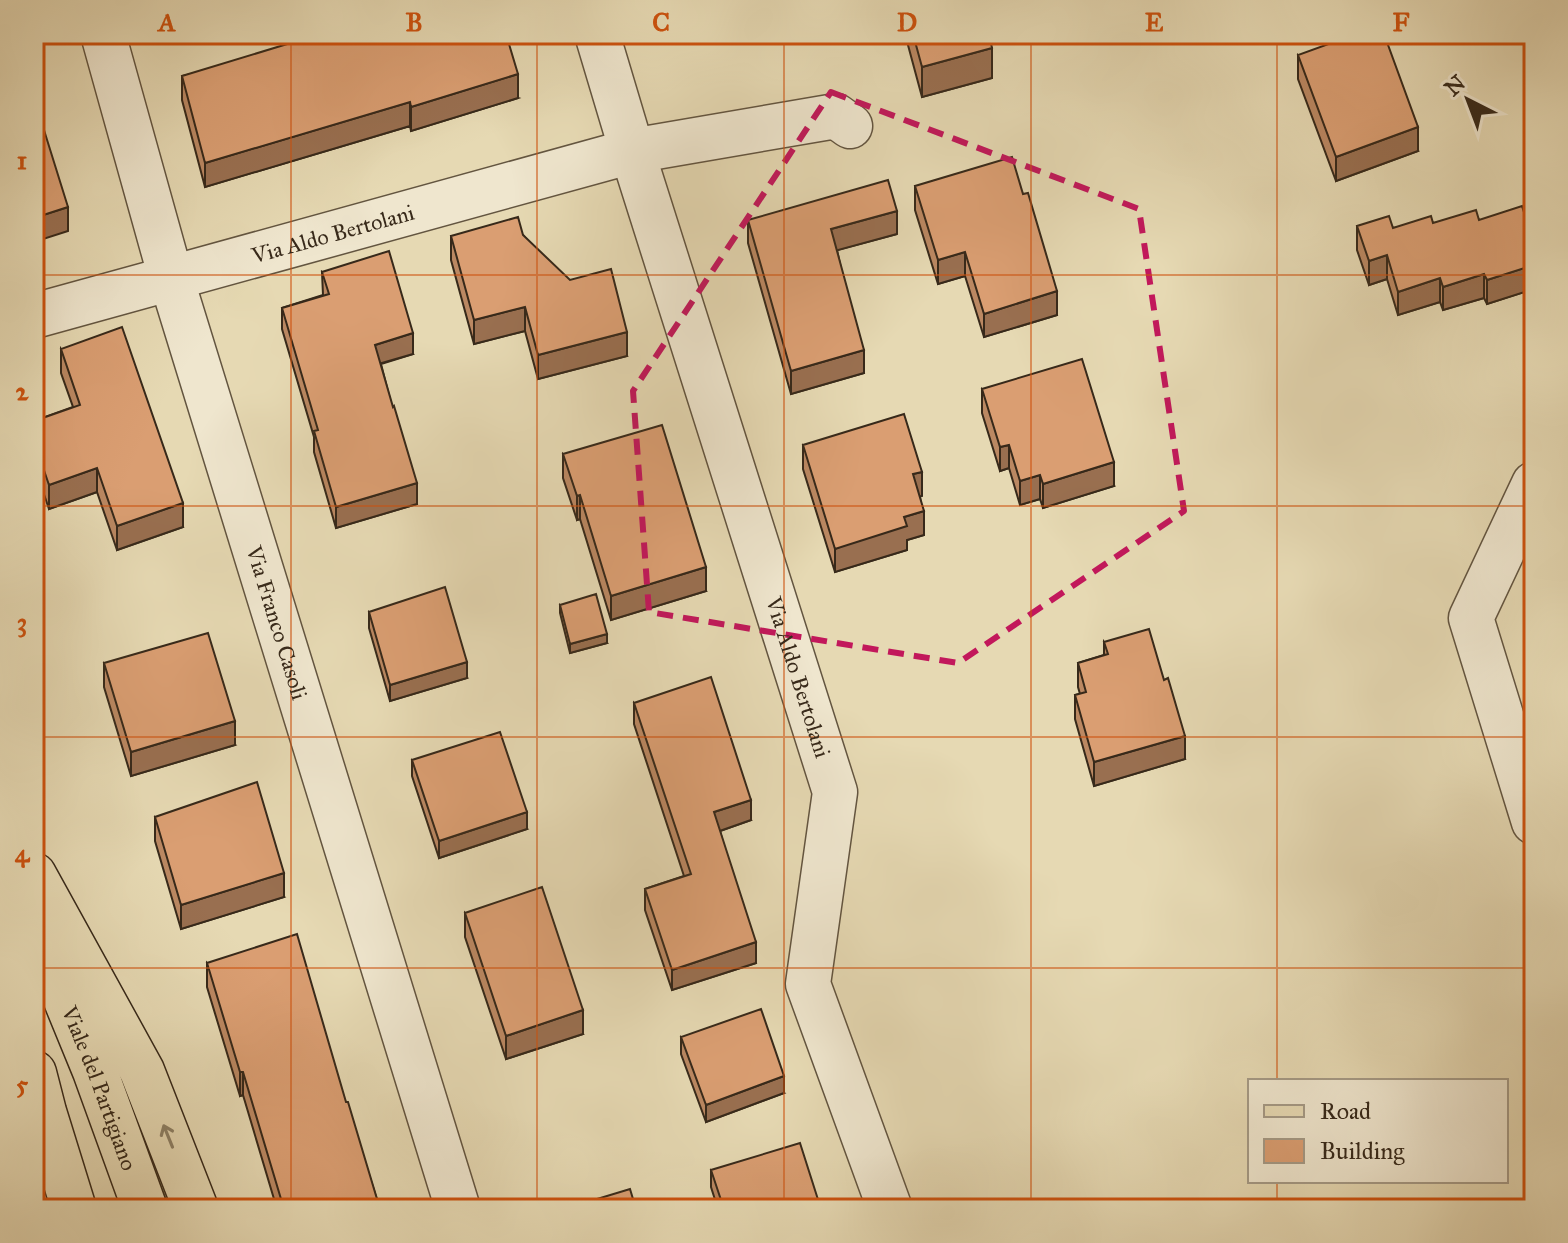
<svg xmlns="http://www.w3.org/2000/svg" width="1568" height="1243" font-family="'IM FELL Great Primer',serif">
<style>
.green{fill:#b7bf8b;stroke:#777452;stroke-width:2}
.lines{fill:none;stroke-linecap:round;stroke-linejoin:round}
.minor-casing{stroke:#635540;stroke-width:47}
.major-casing{stroke:#37291a;stroke-width:47}
.minor{stroke:#efe6ce;stroke-width:44}
.major{stroke:#e6d9b3;stroke-width:44}
.wall{fill:#bb8862;stroke:#37291a;stroke-width:2}
.shaded-wall{fill:#996f50;stroke:#37291a;stroke-width:2}
.building{fill:#da9e72;stroke:#37291a;stroke-width:2}
.oneway{stroke:#8e8166}
.marked{fill:none;stroke:#c2185b;stroke-width:6;stroke-dasharray:16 10;stroke-linejoin:round}
.grid{fill:none;stroke:#cd520e;stroke-width:2;stroke-opacity:0.55}
.labels{text-anchor:middle;dominant-baseline:central;stroke-width:7;stroke-linejoin:round;paint-order:stroke}
.street-label{font-size:22px;fill:#37291a;stroke:#efe6ce}
.neatline{fill:none;stroke:#cd520e;stroke-width:3}
.grid-label{font-size:26px;text-anchor:middle;font-weight:bold;fill:#cd520e}
</style>
<rect width="100%" height="100%" fill="#e6d9b3"/>
<filter id="stains"><feTurbulence type="fractalNoise" baseFrequency=".0025" numOctaves="4"/><feColorMatrix values="0 0 0 0 .2 0 0 0 0 .09 0 0 0 0 .02 0 0 0 .5 -.17"/></filter>
<radialGradient id="worn" r=".72"><stop offset=".6" stop-color="#630" stop-opacity="0"/><stop offset="1" stop-color="#630" stop-opacity=".3"/></radialGradient>
<path class="green" d="M115 1056 177 1209H170L111 1067Z"/>
<g class="lines">
<defs>
<g id="minor">
<path id="s1" d="M103 34 171 278 458 1209"/>
<path id="s2" d="M597 34 632 151 835 792 808 984 890 1209"/>
<path id="s3" d="M34 316 632 151 836 116 850 126"/>
<path d="M1534 484 1471 618 1534 822"/>
</g>
<g id="major">
<path d="M34 875 142 1071 196 1209"/>
<path id="s4" d="M38 932 95 1071 145 1209"/>
<path d="M34 1073 44 1112 74 1209"/>
</g>
</defs>
<use href="#minor" class="minor-casing"/>
<use href="#major" class="major-casing"/>
<use href="#minor" class="minor"/>
<use href="#major" class="major"/>
</g>
<path class="wall" d="M905 34H989L992 78 922 97Z
M335 41 518 98 411 131 410 126 205 187 182 100V76Z
M1298 55 1418 151 1336 181 1298 79Z
M915 186 1023 194 1057 315 984 337 965 276 938 284 915 210Z
M748 220 897 234 837 250 864 373 791 394 748 243Z
M1479 220 1534 244V289L1487 304 1484 298 1443 310 1440 302 1398 315 1387 279 1369 285 1357 250V226L1393 228 1433 223Z
M523 235 627 356 538 379 525 331 474 344 451 260V236Z
M322 272 413 354 381 364 417 504 336 528 314 452V437L282 329V308L323 295Z
M61 349 183 527 117 550 97 492 49 509 34 465V421L73 407 61 373Z
M982 389 1114 486 1043 508 1040 499 1020 505 1009 468 1000 471 982 413Z
M803 445 922 496H920L924 535 907 540V550L835 572 803 469Z
M563 454 706 591 611 620 580 519 577 520 563 478Z
M560 605 607 643 570 653 560 613Z
M369 612 467 678 390 701 369 628Z
M1104 642 1185 759 1094 786 1075 719V695L1080 694 1078 687V663L1104 655Z
M104 663 235 745 131 776 104 687Z
M634 703 751 820 720 831 756 963 672 990 645 910V889L684 876 634 724Z
M412 760 527 829 439 858 412 776Z
M155 817 284 897 181 929 155 841Z
M465 913 583 1034 506 1059 465 937Z
M207 963 346 1102 380 1209H277L243 1095 240 1096 207 987Z
M681 1037 784 1093 706 1122 681 1054Z
M711 1170 821 1209H718L711 1187Z"/>
<path class="shaded-wall" d="M992 48V78L922 97V67Z
M518 74V98L411 131V107Z
M410 102V126L205 187V163Z
M1418 127V151L1336 181V157Z
M68 207V231L34 242V218Z
M897 211V234L831 252V229Z
M965 252V276L938 284V260Z
M1387 255V279L1369 285V261Z
M1534 265V289L1487 304V280Z
M1484 274V298L1443 310V287Z
M1440 278V302L1398 315V292Z
M1057 291V315L984 337V314Z
M525 307V331L474 344V320Z
M627 332V356L538 379V355Z
M413 333V354L375 365V345Z
M864 350V373L791 394V371Z
M1009 445V468L1000 471V447Z
M1114 462V486L1043 508V484Z
M97 468V492L49 509V485Z
M922 472V496L913 498V474Z
M1040 475V499L1020 505V481Z
M417 483V504L336 528V507Z
M580 495V519L577 520V496Z
M183 503V527L117 550V526Z
M924 511V535L907 540V550L835 572V549L904 517Z
M706 567V591L611 620V596Z
M607 634V643L570 653V644Z
M467 662V678L390 701V685Z
M235 721V745L131 776V752Z
M1185 736V759L1094 786V762Z
M751 800V820L714 833V812Z
M527 812V829L439 858V841Z
M284 873V897L181 929V905Z
M756 942V963L672 990V970Z
M583 1010V1034L506 1059V1036Z
M240 1072H243V1095L240 1096Z
M784 1076V1093L706 1122V1105Z"/>
<path class="building" d="M320 34H333L335 41 357 34H506L518 74 411 107 410 102 205 163 182 76Z
M913 34H989L992 48 922 67Z
M1356 34H1384L1418 127 1336 157 1298 55Z
M34 98 68 207 34 218Z
M1012 157 1023 194 1028 193 1057 291 984 314 965 252 938 260 915 186Z
M888 180 897 211 831 229 864 350 791 371 748 220Z
M1522 206 1534 244V265L1487 280 1484 274 1443 287 1440 278 1398 292 1387 255 1369 261 1357 226 1389 216 1393 228 1431 216 1433 223 1476 210 1479 220Z
M518 217 523 235 570 280 611 269 627 332 538 355 525 307 474 320 451 236Z
M389 251 413 333 375 345 393 407 394 406 417 483 336 507 314 431 318 430 282 308 329 294 322 272Z
M122 327 183 503 117 526 97 468 49 485 34 441V421L80 405 61 349Z
M1082 359 1114 462 1043 484 1040 475 1020 481 1009 445 1000 447 982 389Z
M904 414 922 472 913 474 924 511 904 517 907 526 835 549 803 445Z
M662 425 706 567 611 596 580 495 577 496 563 454Z
M445 587 467 662 390 685 369 612Z
M596 594 607 634 570 644 560 605Z
M1149 629 1164 680 1168 678 1185 736 1094 762 1075 695 1086 692 1078 663 1108 654 1104 642Z
M208 633 235 721 131 752 104 663Z
M711 677 751 800 714 812 756 942 672 970 645 889 691 874 634 703Z
M500 732 527 812 439 841 412 760Z
M257 782 284 873 181 905 155 817Z
M542 887 583 1010 506 1036 465 913Z
M297 934 346 1102H348L380 1209H284L243 1072H240L207 963Z
M761 1009 784 1076 706 1105 681 1037Z
M800 1143 821 1209H724L711 1170Z
M630 1189 636 1209H564Z"/>
<defs><path id="oneway-shaft" d="M-6 0H5M1.5-3L5.5 0L1.5 3" fill="none" stroke-width="1.6" stroke-linecap="round" stroke-linejoin="round" transform="scale(2)"/></defs>
<use class="oneway" href="#oneway-shaft" transform="translate(168 1136) rotate(-112)"/>
<path class="marked" d="M831 92 1139 209 1184 511 958 663 649 612 633 391Z"/>
<path class="grid" d="M291 34V1209M537 34V1209M784 34V1209M1031 34V1209M1277 34V1081M34 275H1534M34 506H1534M34 737H1534M34 968H1534M1277 1181V1209"/>
<g class="labels">
<g class="street-label">
<text stroke="none"><textPath href="#s3" startOffset="310">Via Aldo Bertolani</textPath></text>
<text stroke="none"><textPath href="#s1" startOffset="614">Via Franco Casoli</textPath></text>
<text stroke="none"><textPath href="#s2" startOffset="674">Via Aldo Bertolani</textPath></text>
<text stroke="none"><textPath href="#s4" startOffset="168">Viale del Partigiano</textPath></text>
</g>
</g>
<rect width="1568" height="1243" fill="none" stroke="#e6d9b3" stroke-width="88"/>
<rect x="1248" y="1079" width="260" height="104" fill="#efe6ce" stroke="#a59a86" stroke-width="2"/>
<rect x="1264" y="1105" width="40" height="12" fill="#e6d9b3" stroke="#a59a86" stroke-width="2"/>
<text x="1320" y="1119" font-size="24" fill="#37291a">Road</text>
<rect x="1264" y="1139" width="40" height="24" fill="#da9e72" stroke="#a59a86" stroke-width="2"/>
<text x="1320" y="1159" font-size="24" fill="#37291a">Building</text>
<g transform="translate(1468 100) rotate(318)" stroke="#efe6ce" stroke-width="6" paint-order="stroke">
<path d="M0-6L14 30L0 20L-14 30Z" fill="#37291a"/>
<text y="-12" font-size="22" font-weight="bold" text-anchor="middle" fill="#37291a">N</text>
</g>
<rect x="44" y="44" width="1480" height="1155" class="neatline"/>
<g class="grid-label">
<text x="167" y="31">A</text>
<text x="414" y="31">B</text>
<text x="661" y="31">C</text>
<text x="907" y="31">D</text>
<text x="1154" y="31">E</text>
<text x="1401" y="31">F</text>
<text x="22" y="169">1</text>
<text x="22" y="400">2</text>
<text x="22" y="631">3</text>
<text x="22" y="862">4</text>
<text x="22" y="1093">5</text>
</g>
<rect width="100%" height="100%" filter="url(#stains)"/>
<rect width="100%" height="100%" fill="url(#worn)"/>
</svg>
